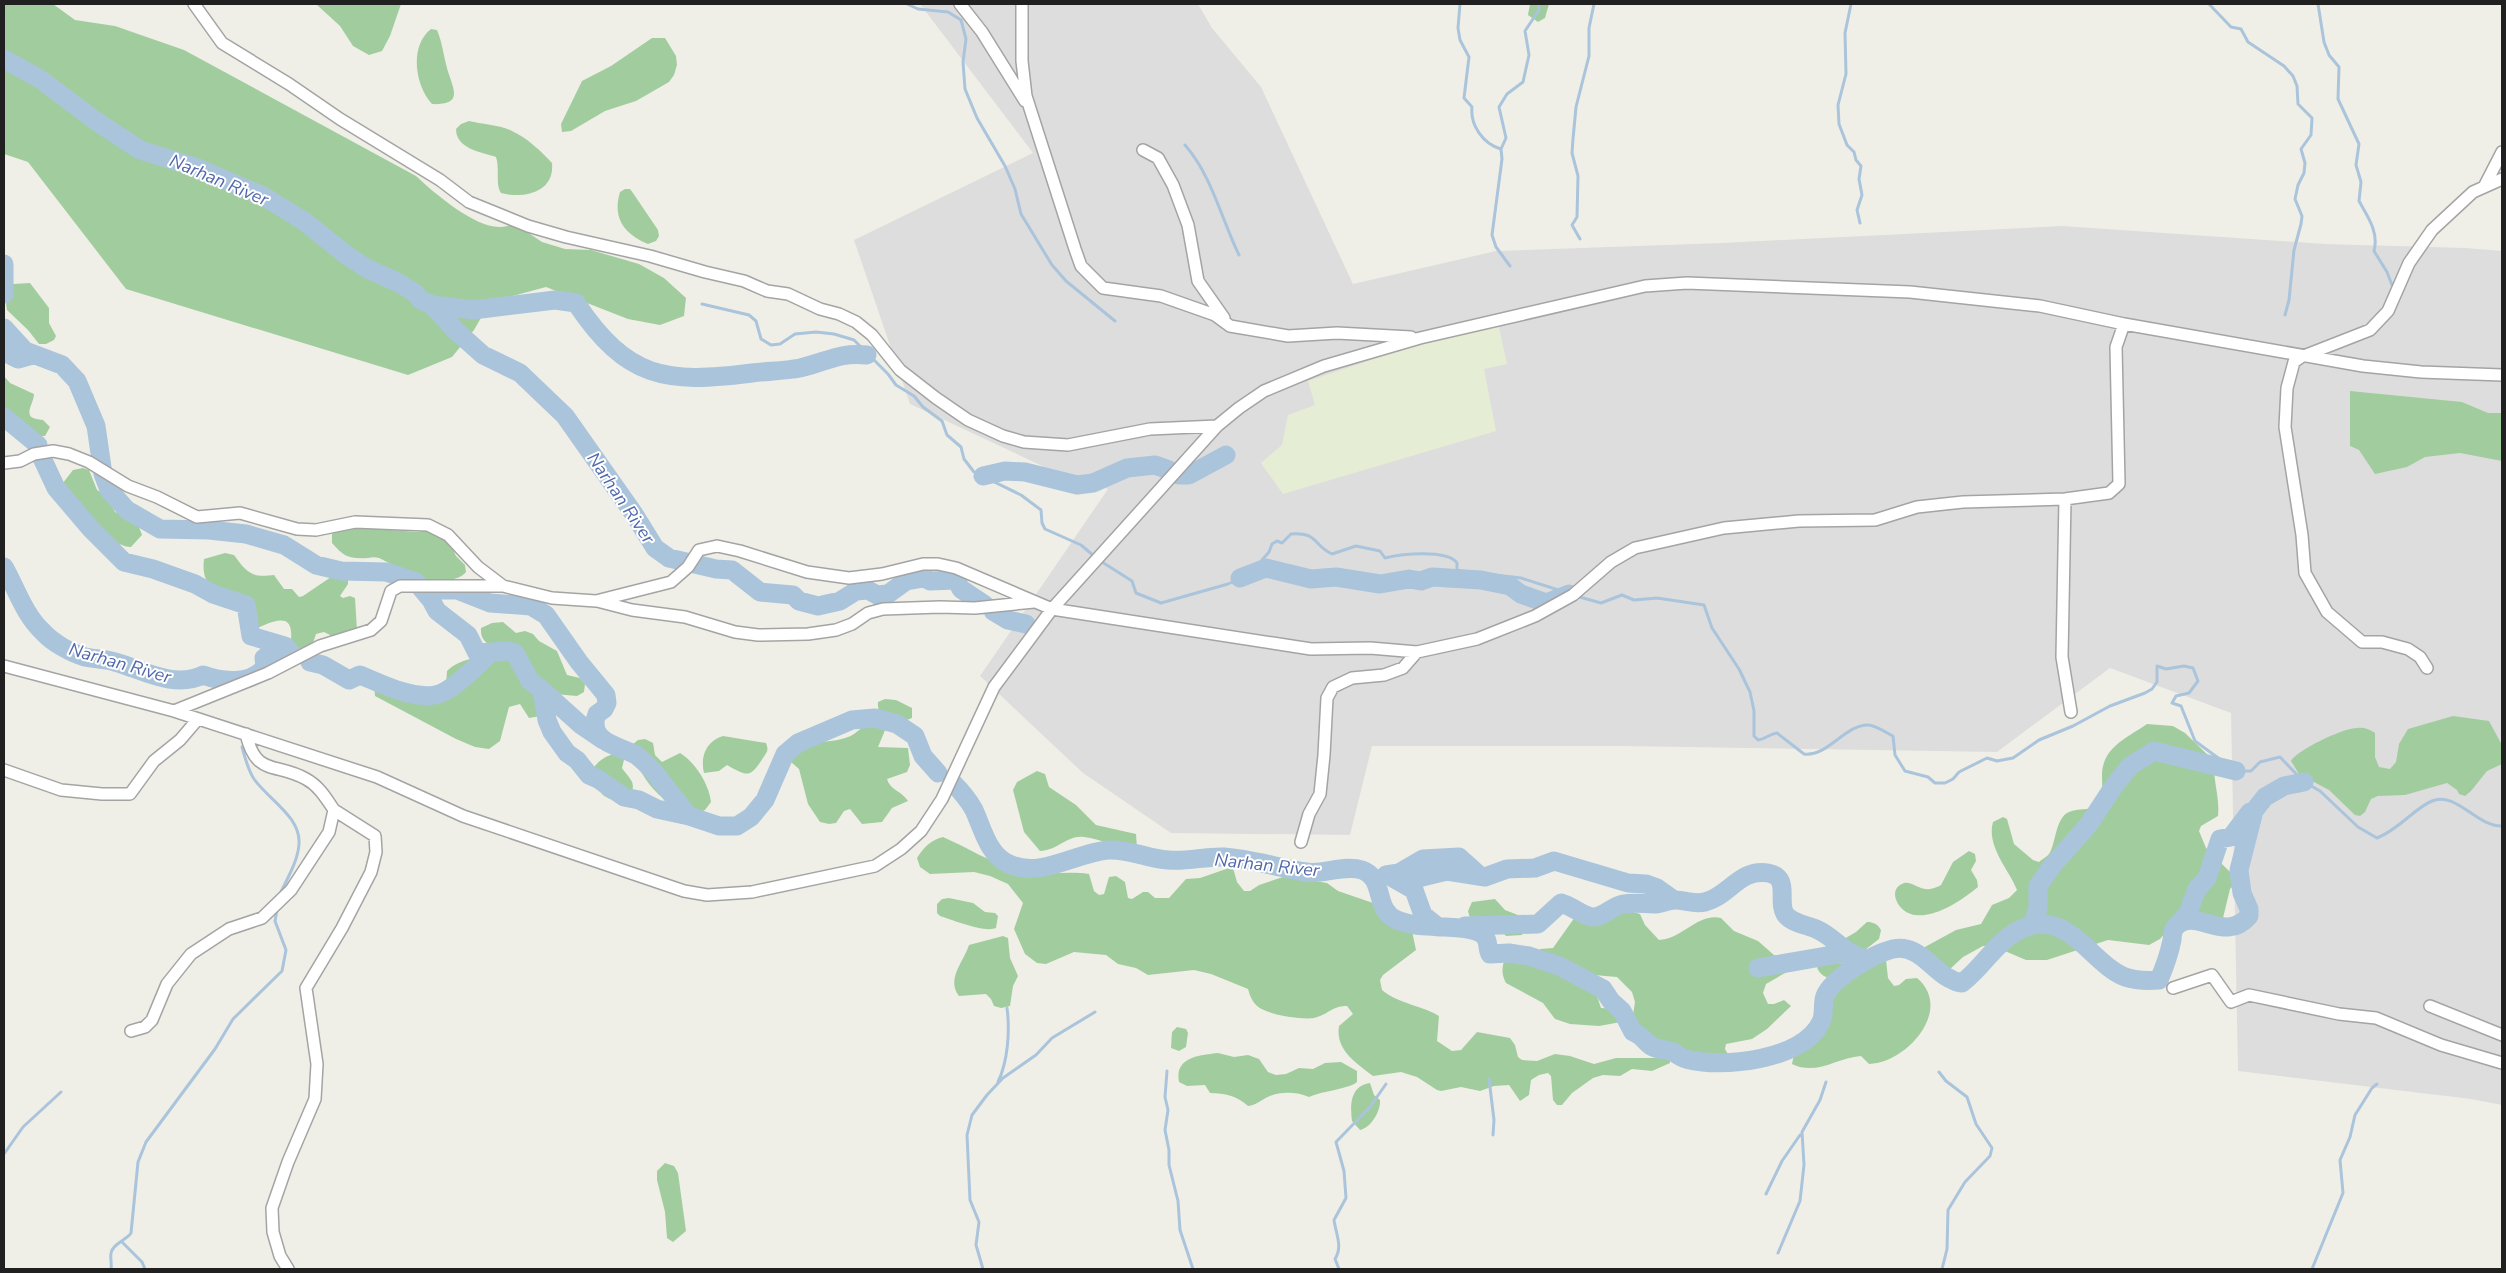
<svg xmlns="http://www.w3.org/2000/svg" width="2506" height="1273" font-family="'Nunito Sans',sans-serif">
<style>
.residential{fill:#dedddd}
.farmland{fill:#e5edd4}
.forest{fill:#a1cd9e}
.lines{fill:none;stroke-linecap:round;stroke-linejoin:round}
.stream{stroke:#aac4db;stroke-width:3}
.river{stroke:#aac4db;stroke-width:19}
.minor-casing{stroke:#a4a4a4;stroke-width:14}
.minor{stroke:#fff;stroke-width:11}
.labels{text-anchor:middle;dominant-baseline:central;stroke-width:4;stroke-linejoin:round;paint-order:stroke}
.water-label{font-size:18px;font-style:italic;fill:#5168ab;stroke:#fff}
</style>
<rect width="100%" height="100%" fill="#f0efe7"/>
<path class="residential" d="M920 4H1198L1212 28 1261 87 1353 284 1496 251 1722 243 2062 226 2325 244 2466 248 2502 251V1105L2471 1099 2238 1071 2231 713 2110 668 1997 752 1618 746H1372L1350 835 1171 833 1083 773 980 676 1108 489 1053 471 910 404 854 240 1033 153Z"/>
<path class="farmland" d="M1498 323 1507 364 1484 369 1496 431 1283 494 1261 463 1282 445 1288 415 1315 405 1308 381 1395 352Z"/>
<path class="forest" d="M4 4H53L75 20 115 26 184 50 416 176C434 193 474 227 499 227 505 227 510 225 515 224L542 242 565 249 591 250 639 264 664 278 686 298 684 316 660 325 628 319 546 287 490 302 474 330 452 357 408 375 126 289 28 162 4 154Z
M316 4H401L390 36 382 51 369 55 353 46 340 26Z
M1530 4H1549L1545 18 1538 22 1528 15Z
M431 29 437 30C442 42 443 52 446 64 450 84 468 106 432 104 415 86 409 46 431 29Z
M652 38H665L676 56 677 65 674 75 669 82 636 101 605 111 571 131 562 132 561 124 582 81 611 66Z
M469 121C482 124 500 125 512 131 526 137 542 152 552 163 555 193 523 199 501 193 495 184 500 168 496 157 481 152 456 149 456 129L461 124Z
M625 189H630L633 193 658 230 659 236 656 241 648 244C625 234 612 219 620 192Z
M30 283 49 308V323L56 336 54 340 46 344H39L28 330 7 310C5 300 6 292 13 284Z
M4 376 10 383 34 394C34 405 19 419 43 420L50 427 45 436H32L4 422Z
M2350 391 2462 402 2488 413H2502V461L2460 453 2425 457 2407 467 2375 474 2359 450 2350 446Z
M83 468 89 470 97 490 107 496 115 512C128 518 138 519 142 535L131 547C121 548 86 527 82 517 79 512 79 505 76 499H63L59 496V488L73 470Z
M350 527 417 532 433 530 442 535 451 545 456 556 465 565 466 572C461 578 454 579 446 581 415 586 405 570 379 558 376 557 372 557 368 558 349 559 344 557 332 543V534L340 528Z
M225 553 234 555C247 573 252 578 274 575L284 589H292L299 597 303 596 334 575 344 574 348 576V584L340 596 343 598 350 596 355 598 357 630 334 637 324 632 316 634 312 646 301 653 292 652C289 644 292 640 291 632 290 607 257 630 247 632L242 630 240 624 247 614 249 602C232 586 199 599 204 559Z
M503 622 516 633 525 631 533 634 539 641 557 651 567 675 580 678 585 684 584 692 577 696 554 694 542 702 541 716 529 718 520 704 509 707 500 741 489 749 475 747 456 739 375 696 374 682 379 679 426 688 446 685 447 671C460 658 478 658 495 655L497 650C487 643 480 641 481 628L492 623Z
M885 699 896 700 912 708V718C899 724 876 721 878 702Z
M2453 716 2489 721 2502 745V764L2487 771 2471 791 2465 796 2459 794 2457 790 2447 783 2405 795 2378 796 2371 799 2365 812 2360 816 2355 815 2329 790 2299 774 2291 761C2297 750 2343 728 2357 728 2364 727 2369 729 2375 733V757L2379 767 2390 769 2396 762 2399 744 2408 729Z
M871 722H881L886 728 878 747 908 748 910 765 907 772 887 779C890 790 902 791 908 801L892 808 882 822 862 824 850 809 844 811 836 823 829 824 820 822 808 804 799 769 791 762C799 737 829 745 848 737 857 734 861 726 871 722Z
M2147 724 2173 726 2185 733 2214 761C2213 781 2220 798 2218 816L2201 826 2199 831 2206 848 2231 873 2235 884 2230 889 2223 918 2206 927 2186 918H2178L2160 939 2149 945 2108 940 2047 960H2026L1993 946H1983L1963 957 1949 970 1920 959 1923 948 1956 930 1981 924 1992 905 2009 898 2017 890C2009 870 1986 846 1993 822L2003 817 2007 819 2014 844 2033 860 2039 862C2042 859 2047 857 2049 854 2056 844 2055 818 2069 812 2078 808 2089 811 2101 805 2103 794 2102 786 2102 774 2103 747 2127 738 2147 724Z
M723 736 766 743C769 751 767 752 763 758 750 778 748 777 727 765L719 771 704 773C700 757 706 741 723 736Z
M645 739 653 743 655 755 662 762 680 753C695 762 709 784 711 802L705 810 696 814C687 808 676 806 667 801 651 791 633 764 632 745L638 740Z
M622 752 624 760 622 768C631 781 638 782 628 800 604 803 596 792 592 770 599 759 609 754 622 752Z
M1037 771 1045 774 1049 787 1076 805 1096 825 1136 834 1137 848C1117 850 1103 839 1084 837 1067 835 1057 851 1040 851L1024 832 1013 790 1017 782Z
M943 837C971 849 998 868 1030 872 1049 875 1069 871 1089 874L1094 891 1099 895 1104 894 1109 877 1116 876 1125 882 1128 898 1132 899 1143 892H1148L1155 898H1169L1186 879 1200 878 1229 868H1233L1237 882 1244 891H1250L1259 885 1286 876 1327 883 1338 891 1376 904 1386 916 1407 925 1412 931 1416 950 1383 975 1380 980 1382 990C1399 1004 1421 1005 1439 1016L1437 1041 1452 1051 1461 1050 1477 1032 1510 1038 1515 1045 1518 1057 1522 1060 1537 1061 1555 1054 1570 1056 1594 1064 1616 1058H1670V1063L1652 1071 1632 1069 1620 1076 1603 1075 1593 1078 1572 1093 1562 1105H1557L1553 1100 1551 1076 1548 1073 1539 1075 1531 1080 1529 1095 1520 1101 1509 1085 1494 1086 1480 1091 1461 1087 1441 1091 1437 1090 1417 1077 1401 1072 1373 1076C1356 1063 1335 1050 1339 1026L1353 1014 1347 1006C1331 1006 1328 1015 1314 1018 1302 1020 1267 1015 1257 1006 1252 1001 1250 996 1248 989L1211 974 1194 970 1148 975 1136 968 1118 964 1106 955 1074 952 1046 964 1037 963 1025 954 1014 929 1023 903 1008 884 990 876 974 872 930 874 920 867 917 858C924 847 931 840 943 837Z
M1969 851 1975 854 1976 861 1971 870 1977 880 1978 887C1962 900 1936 918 1915 915 1898 913 1886 889 1904 883 1911 881 1919 889 1926 889 1931 890 1937 887 1941 885L1953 862Z
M949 898 973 903 985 912 995 913 998 916 996 928C984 933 953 920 940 916L937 913V904L942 899Z
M1495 899 1505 910 1523 917 1525 929 1522 935 1506 936 1498 926 1470 918 1468 911 1472 902Z
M1600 911 1616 914 1629 911 1640 914 1645 925 1659 940C1683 939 1697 913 1721 918L1734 931 1758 941 1774 955 1791 960 1792 969 1766 984 1763 993 1768 1004H1774L1784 1000 1791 1006 1767 1029 1752 1039 1726 1044 1725 1049 1730 1058 1726 1060C1688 1060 1657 1049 1632 1021L1635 1002 1632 992 1617 977 1582 974 1539 955 1540 949 1553 948 1575 917Z
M1867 922C1873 922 1878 924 1881 930L1879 939 1861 953 1846 949 1843 944 1844 939 1856 932Z
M1003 936 1008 938 1010 958 1018 976 1013 986 1010 1006 1001 1008 994 1006 991 999 986 994 959 996C946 979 963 963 969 945Z
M1509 956 1550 965 1573 975 1595 990 1601 1008 1616 1009 1622 1020 1621 1022 1599 1026 1570 1024 1555 1019 1543 1003 1506 983C1501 974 1502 967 1505 958Z
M1879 958 1886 960 1888 978 1894 986 1899 985 1906 979 1917 978C1954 1009 1907 1063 1869 1064L1861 1056C1836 1058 1817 1076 1792 1064L1795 1049 1807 1044 1824 1030 1832 992 1872 961Z
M1837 963 1847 964 1849 967 1843 975 1836 979C1828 979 1818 975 1817 966L1819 964Z
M1177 1027 1186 1029 1188 1033 1186 1047 1179 1051 1171 1048 1172 1032Z
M1218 1053 1234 1057 1248 1055 1259 1059 1268 1072 1276 1075 1286 1074 1299 1068 1313 1069 1325 1063 1341 1062 1357 1071V1082C1349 1089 1322 1091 1309 1097 1298 1092 1282 1091 1270 1096 1262 1099 1257 1105 1248 1106 1237 1096 1225 1093 1210 1093L1205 1085 1187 1086 1179 1082C1174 1057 1200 1055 1218 1053Z
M1370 1083 1374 1095 1380 1100C1381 1111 1371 1128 1360 1130L1352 1121C1350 1105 1350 1086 1370 1083Z
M665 1163 674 1166 678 1173 686 1231 673 1242 667 1238 665 1212 657 1180V1171Z"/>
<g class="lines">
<path class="stream" d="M907 4 918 9 948 12 961 20 966 39 963 62 965 89 977 118 1005 166 1015 189 1021 214 1052 265 1066 281 1115 321
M1460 4 1458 28 1460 40 1469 57 1464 98 1472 107C1470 125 1483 144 1501 149L1502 159 1492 235 1496 247 1510 266
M1851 4 1845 33 1846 74 1838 105 1839 124 1847 145 1854 152 1856 160 1861 166 1859 179 1862 195 1857 210 1860 223
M2209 4 2231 27 2241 29 2248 42 2284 66 2293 76 2297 86 2298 104 2312 118 2311 135 2301 149 2305 163 2304 173 2298 185 2295 199 2302 216 2301 224 2294 250 2289 300 2285 315
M2318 4 2324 42 2329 55 2339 67 2338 99 2359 144 2356 165 2361 182 2359 201C2368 217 2379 232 2374 251L2387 272 2392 285
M1185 145C1212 176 1221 218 1239 255
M1501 149 1506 138 1499 107 1507 94 1523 82 1529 55 1525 31 1539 10 1538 4
M1580 239 1572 225 1577 217 1578 176 1572 153 1573 139 1576 107 1589 56V28L1594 4
M702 304 749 315 756 321 761 339 771 345 780 344 795 334 816 332 834 334 854 340 888 374 896 385 914 396 923 407 942 421 947 435 961 447 964 459 974 472 1021 495 1041 510 1042 523 1045 529 1081 545 1094 556
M1102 562 1132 581 1136 593 1161 603 1228 584 1250 574 1269 552 1272 544 1277 541 1282 543 1291 534C1318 532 1313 545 1332 554L1356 546 1380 551 1385 558C1401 554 1447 549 1457 563V569L1461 571 1521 578 1568 593
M1576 596 1601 603 1622 595 1634 600 1657 598 1704 605 1712 628 1739 669 1750 692 1754 711V736L1758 740C1766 739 1769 734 1777 733L1804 754C1828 757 1844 725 1868 725 1875 725 1887 733 1893 736L1895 755 1905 771 1928 777 1935 783H1945L1953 779 1959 772 1987 758 1997 761 2013 758 2039 740 2073 726 2110 706 2145 693 2152 689 2157 682V666L2166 669 2184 666 2193 668 2198 681 2189 693 2176 696 2172 703 2181 706 2195 741 2236 771H2251L2260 762 2280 757 2304 782 2320 791 2358 827 2377 838C2400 829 2413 809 2432 801 2456 791 2477 827 2502 826
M242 747C245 758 248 770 254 779 269 800 301 817 299 844 298 861 287 879 280 894
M1167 1071 1165 1097 1168 1110 1165 1130 1169 1150V1165L1178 1201 1180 1230 1193 1269
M1939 1072 1946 1081 1967 1097 1976 1124 1992 1148 1990 1156 1965 1182 1948 1210 1947 1249 1942 1269
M1489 1079 1494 1120 1493 1135
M998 1082C1008 1061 1010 1031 1007 1008
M4 1154 23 1127 61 1092
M1766 1194 1782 1161 1800 1135
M122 1242 142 1262 145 1269
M1778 1253 1800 1201 1804 1165 1802 1132 1820 1100 1826 1082
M111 1269C112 1264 110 1257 111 1253 113 1243 127 1240 131 1233L138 1162 146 1142 215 1049 233 1019 282 971 286 950 275 921 277 910
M983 1269 976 1245 979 1222 970 1200 967 1135 972 1115 987 1095 1003 1078 1036 1055 1052 1038 1095 1012
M1339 1269 1335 1259C1343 1247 1336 1234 1334 1220L1346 1198 1344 1171 1336 1142 1370 1107 1386 1084
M2312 1269 2343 1193 2340 1160 2350 1137 2355 1115 2372 1088 2377 1084"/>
<path class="river" d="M4 59 40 79 96 121 140 150 195 167 263 196 304 221 345 254 366 268 399 283 415 293 421 300 432 305 473 310 555 300 576 303C627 379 665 384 752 373 768 371 784 371 800 368 827 362 838 352 867 355
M4 264V294
M432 305 455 330 483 355 520 373 565 416 634 514 655 548 669 558 716 569 732 570 760 592 793 595 799 601 818 606 840 601 856 591 868 590 877 595 888 594 906 581 924 578 930 581 956 580 961 589 985 605
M4 328 25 351 62 365 77 381 96 426 103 474 109 490 127 510 160 529 209 530 246 534 284 545 316 565 341 571 386 572 416 582 431 600 437 611 468 635 477 653 508 651 515 653 530 681 542 690 547 720 552 732 567 753 577 760 589 775 598 779 624 797 639 800 657 809 689 816 719 826H737L751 817 765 800 785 754 798 743 852 720 875 718 897 724 915 736 923 756 938 773
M4 352 18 359 32 355
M4 417 38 445
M42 458 56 488 91 529 124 562 153 569 195 584 213 594 246 605 251 636 285 646 292 654
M1179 475H1189L1226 455
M983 476 1005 471 1025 472 1077 485 1093 483 1127 468 1155 465 1169 470
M4 567C17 590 24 614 43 632 53 643 71 653 85 657 95 659 106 659 115 662 143 670 174 689 203 675 222 682 251 685 265 667L264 658 268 655H294
M1240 578 1266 568 1311 579 1336 577 1380 584 1409 579 1421 581 1432 577 1481 580 1510 586 1521 594 1546 603 1569 594
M434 590H457L490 603 531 606 546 615 579 662 606 695 607 703 604 709 597 714C595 719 594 726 597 732 603 745 624 748 636 755 657 771 671 796 689 816
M993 611 1008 620 1026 624
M308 657 310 662 323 665 349 680 360 675C382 684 411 699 435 695 451 693 479 664 491 652
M542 690 581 725 603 740
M953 783C961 791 968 799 974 810 982 827 988 854 1007 863 1040 880 1076 852 1109 850 1130 849 1148 859 1168 860 1187 862 1206 856 1224 857 1252 859 1279 868 1306 872 1324 875 1344 864 1362 870 1386 878 1373 910 1397 920 1403 922 1409 924 1415 925 1429 928 1476 924 1485 937 1489 942 1487 949 1490 954L1509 953 1529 956 1559 966 1603 989 1611 1001 1622 1011 1633 1032C1642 1035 1644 1041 1651 1046 1657 1050 1666 1049 1673 1052 1677 1054 1681 1058 1686 1059 1721 1069 1804 1060 1821 1022 1825 1014 1822 1004 1825 996 1832 978 1875 953 1893 949 1923 943 1935 979 1962 983 1982 968 1994 945 2014 933 2065 901 2089 963 2125 977 2137 981 2147 981 2159 980 2165 966 2169 955 2172 940 2172 935 2173 929 2177 925 2197 908 2225 944 2249 916V909L2242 893 2239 870 2254 811 2265 797 2284 786 2304 782
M1386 875 1399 873 1423 859 1459 857 1479 875
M1393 878 1414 890 1423 915 1438 927
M1395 879 1410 880 1447 871 1485 877 1507 869 1535 868 1554 861 1628 883 1646 884 1657 888 1674 900
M2033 924 2038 908V886L2052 866 2089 824 2114 786 2130 766 2154 751 2236 771
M2178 925 2188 913 2197 889 2207 878 2220 839 2231 837 2250 812
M1465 926 1538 924 1561 903C1572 906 1581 915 1592 917 1603 918 1612 906 1623 904 1634 902 1645 904 1657 904 1663 903 1669 900 1675 900 1686 900 1694 905 1705 902 1729 896 1740 868 1768 873 1791 877 1777 901 1785 914 1791 923 1807 925 1816 929 1837 938 1842 954 1867 959
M1758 968 1838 954 1854 955"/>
<defs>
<path id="minor" d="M194 4 222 43 289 84 340 119 440 180 469 202 528 226 566 237 650 256 705 272 744 281 767 291 788 294 820 309 839 314 856 322 872 335 900 370 936 398 968 420 1003 436 1024 442 1068 445 1150 429 1217 426
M960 4 982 32 1025 101
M1022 4V61L1026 96 1075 249 1081 266 1103 288 1161 296 1215 315 1230 326 1288 336 1337 333 1411 337
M1143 150 1158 158 1173 185 1188 225 1198 281 1224 318
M2484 187 2502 152
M4 463 20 461 34 454 53 451 69 454 89 462 128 486 157 497 197 517 240 513 297 529 316 530 355 522 428 525 448 535 478 567 503 586
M2065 499 2062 657 2071 712
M597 601 632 610 685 617 735 632 758 635 808 634 836 630 852 624 868 613 883 609 940 607 975 608 1034 602
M4 666 174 711 377 777 463 816 684 891 707 895 752 892 875 866 901 849 921 831 942 799 994 687 1052 609 1311 649 1370 648 1417 652 1477 639 1535 616 1573 595 1611 562 1635 548 1724 528 1799 521 1875 520 1917 507 1963 502 2065 499 2109 493 2119 484 2116 347 2124 324 2363 366 2421 372 2502 375
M2427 668 2420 657 2408 649 2382 642H2362L2327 612 2305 573 2302 535 2285 427 2287 388 2294 362 2301 357 2370 330 2388 311 2409 263 2432 230 2473 192 2502 179
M174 711 268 673 320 646 371 630 381 621 391 591 400 586H503L552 598 596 601 671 582 688 567 699 550 717 546 740 551 807 572 849 578 882 574 923 564H938L956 568 1052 609 1217 426 1239 408 1264 391 1324 366 1420 338 1645 286 1687 283 1910 292 2040 306 2124 324
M4 770 61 790 102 794H130L154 761 180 740 198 719
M1301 842 1309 814 1320 794 1324 755 1327 698 1333 687 1352 678 1384 675 1403 668 1417 652
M2173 988 2212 975 2231 1002 2249 995 2339 1014 2376 1018 2441 1045 2502 1063
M2430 1006 2502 1035
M131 1031 145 1027 152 1020 167 984 191 954 229 929 262 918 291 890 329 832 334 810C326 798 319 786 306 779 276 762 256 777 246 734
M288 1269 280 1256 273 1232 272 1208 288 1162 315 1099 317 1064 306 988 342 928 371 872 376 852 375 836 334 810"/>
</defs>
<use href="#minor" class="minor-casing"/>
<use href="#minor" class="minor"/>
</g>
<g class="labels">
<g class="water-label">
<text transform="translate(219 180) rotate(23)">Narhan River</text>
<text transform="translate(621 498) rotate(56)">Narhan River</text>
<text transform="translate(120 663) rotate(16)">Narhan River</text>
<text transform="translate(1267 865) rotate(6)">Narhan River</text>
</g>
</g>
<rect width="2506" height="1273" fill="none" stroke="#202020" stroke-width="10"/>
</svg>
